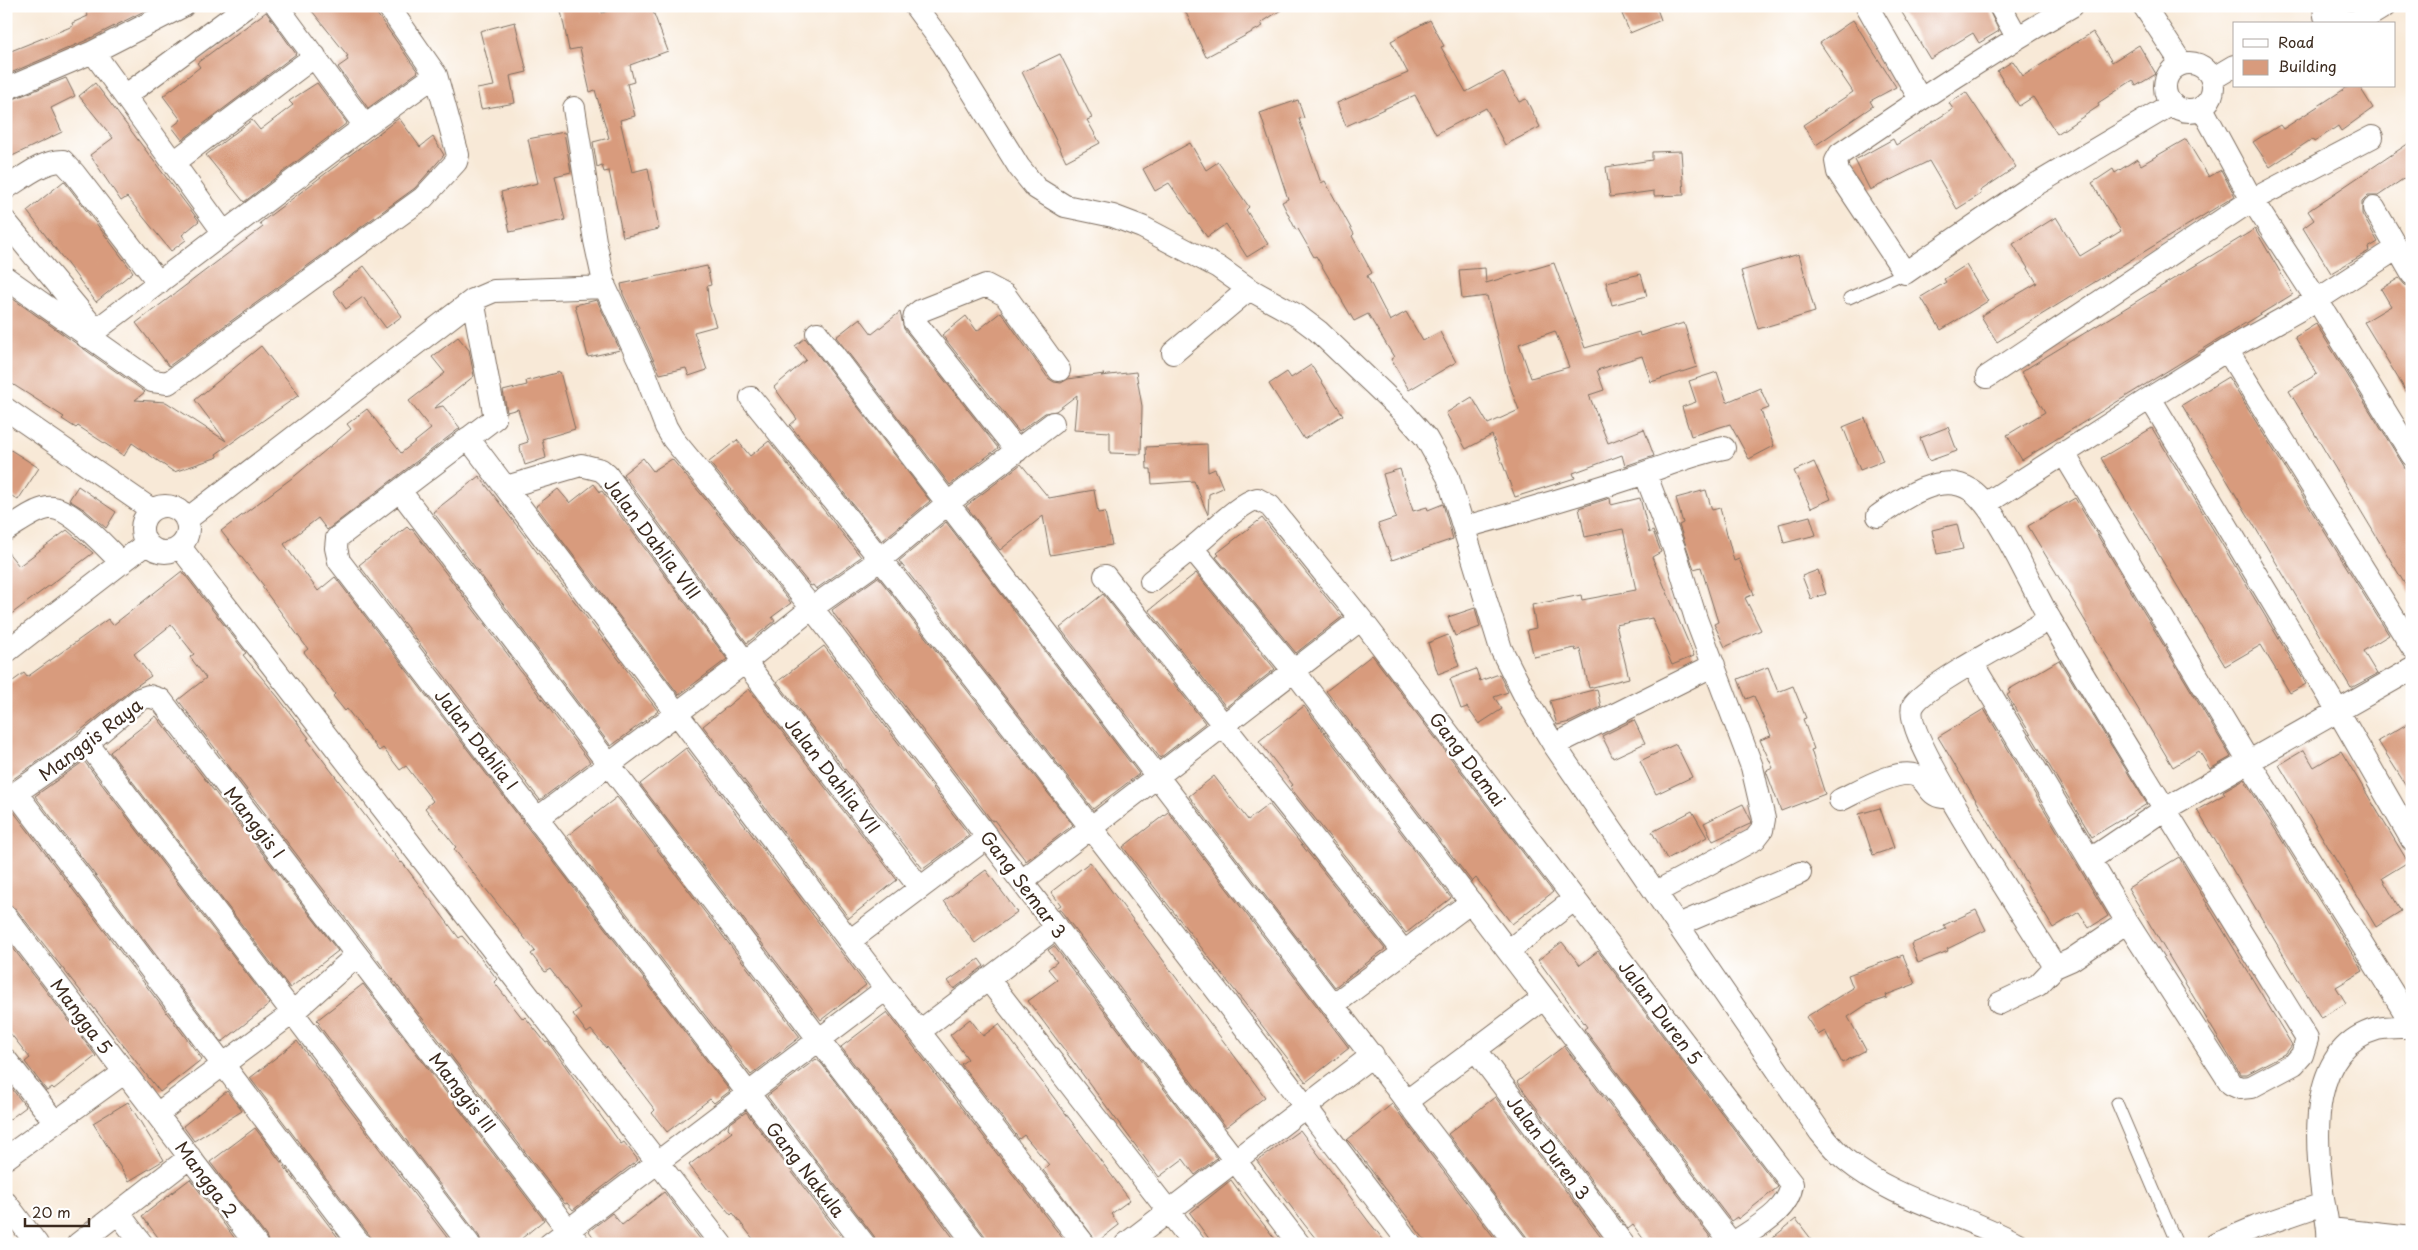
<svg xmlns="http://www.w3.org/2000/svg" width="2418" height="1250" font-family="'Playpen Sans',sans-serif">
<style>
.building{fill:#d89b7d;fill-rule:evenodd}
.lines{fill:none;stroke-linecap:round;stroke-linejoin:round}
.service-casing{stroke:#7d6d5f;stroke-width:13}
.minor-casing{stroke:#7d6d5f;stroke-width:24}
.service{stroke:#fff;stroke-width:11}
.minor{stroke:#fff;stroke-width:22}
.labels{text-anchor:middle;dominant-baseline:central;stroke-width:5;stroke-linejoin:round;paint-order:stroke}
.street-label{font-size:18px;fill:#3b2a1e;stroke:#fff}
</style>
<rect width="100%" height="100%" fill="#fff"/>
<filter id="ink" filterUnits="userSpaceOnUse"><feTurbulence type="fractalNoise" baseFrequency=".02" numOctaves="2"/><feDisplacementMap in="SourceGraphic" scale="10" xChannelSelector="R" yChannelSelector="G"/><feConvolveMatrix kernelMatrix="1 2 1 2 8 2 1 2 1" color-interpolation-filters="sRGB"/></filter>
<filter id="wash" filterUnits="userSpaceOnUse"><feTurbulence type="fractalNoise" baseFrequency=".0096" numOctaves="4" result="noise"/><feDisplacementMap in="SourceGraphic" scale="20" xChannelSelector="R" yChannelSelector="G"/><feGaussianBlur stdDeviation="1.12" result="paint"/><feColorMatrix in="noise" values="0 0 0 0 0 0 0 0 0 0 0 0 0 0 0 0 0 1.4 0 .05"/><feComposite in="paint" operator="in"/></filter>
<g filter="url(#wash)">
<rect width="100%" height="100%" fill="#f8e9d7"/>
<g id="blocks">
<path class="building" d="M99 6H154L87 40 6 75V53L73 26 72 23 88 16 86 12Z
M308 6H375L377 14 418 72 368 108 338 67 348 60 346 57 348 56Z
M560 6H601L602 13 620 6H651L668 51 630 65 634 82 627 84 635 116 620 120 632 172 648 168 659 229 623 237 609 171 604 172 602 165 597 167 593 142 609 138 595 90 590 92 580 48 569 50Z
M1183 6H1287L1261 23 1263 26 1206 57Z
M1641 6H1656L1661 20 1630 33 1622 14Z
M1898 6H1987L1999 31 1979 43 1973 33 1930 59Z
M266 12 296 54 182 140 172 127 181 120 163 96 200 67 197 63Z
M1430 20 1444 46 1441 47 1466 92 1503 72 1519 102 1526 99 1540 127 1505 145 1486 108 1436 134 1415 95 1346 126 1337 103 1408 73 1391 41Z
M1853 20 1896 87 1870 101 1873 106 1816 145 1803 125 1853 92 1820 43Z
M515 22 527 72 510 76 515 103 481 109 477 89 494 86 480 31Z
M2093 32 2112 62 2139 45 2156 74 2136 86 2133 80 2098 103 2099 106 2057 134 2033 97 2019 106 1997 71 2013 61 2023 76Z
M1060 54 1092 118 1087 120 1100 143 1066 161 1022 72Z
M66 78 75 96 51 108 62 132 6 159V102Z
M95 83 199 221 182 235 186 240 171 251 127 197 121 201 90 155 113 138 79 96Z
M317 83 347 123 244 202 206 155 252 120 260 130 293 105 289 101Z
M2349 86H2359L2373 108 2341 131 2338 126 2314 142 2312 139 2270 167 2253 142 2280 125 2283 129Z
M1966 92 2016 167 1980 191 1981 194 1957 209 1929 161 1870 190 1855 160 1893 139 1896 145 1953 109 1949 103Z
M1298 100 1304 118 1299 119 1321 183 1325 181 1354 234 1352 236 1372 273 1367 276 1390 321 1406 312 1423 341 1440 332 1456 362 1409 390 1391 359 1394 357 1368 314 1354 321 1316 256 1314 257 1298 229 1296 230 1282 202 1288 199 1260 113Z
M399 118 420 147 433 137 444 155 415 188 169 366 136 323 263 227 260 223Z
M564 132 571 172 555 176 565 220 510 232 501 192 538 183 528 139Z
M2186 139 2209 177 2221 170 2235 196 1997 342 1981 316 2037 283 2013 244 2056 217 2080 256 2121 231 2092 183 2113 169 2115 173 2137 159 2141 165Z
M2412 141V173L2378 196H2368L2362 202V214L2378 242 2368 248 2369 251 2331 273 2303 228 2314 220 2308 211Z
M1190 143 1206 170 1218 162 1249 207 1246 210 1268 244 1247 257 1226 224 1207 237 1169 183 1155 191 1143 169Z
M1681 151 1684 195 1654 196V191L1610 197 1606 167 1652 160V152Z
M64 181 133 272 96 302 27 211Z
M2255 229 2293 294 2022 460 2007 435 2045 412 2021 372Z
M1799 254 1815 312 1758 329 1741 271Z
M1554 263 1585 348 1639 332 1640 336 1684 323 1697 367 1651 382 1642 356 1597 370 1604 390 1589 395 1608 443 1644 429 1654 456 1625 466 1622 455 1573 473 1575 478 1515 497 1492 435 1466 449 1446 413 1472 397 1488 424 1519 410 1507 378 1487 296 1462 299 1459 270 1485 268 1486 283ZM1555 331 1569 367 1531 378 1519 344Z
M1966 265 1988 301 1941 330 1921 297 1946 282 1944 279Z
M364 266 402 316 386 328 363 297 346 309 333 291Z
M707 266 711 285 707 286 709 304 716 326 694 332 707 370 689 376 686 368 660 374 623 294 621 284Z
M1641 274 1647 296 1612 305 1606 282Z
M2399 278 2405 285 2412 287V401L2364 322 2391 306 2381 289Z
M6 294 145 392 135 400 166 402 226 441 195 400 261 346 299 395 216 454 218 457 174 472 132 443 124 456 78 426 76 428 62 419 64 417 6 380Z
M597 300 620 350 588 357 575 305Z
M900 312 904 329 998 448 950 485 836 337 860 318 872 334Z
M1001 312 1048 378 1054 382 1061 383 1068 379 1104 374 1101 376 1136 372 1142 406 1141 454 1110 453V432L1074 430 1077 395 1056 411 1045 413 1019 432 942 335 966 316 977 331Z
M2316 324 2412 479V596L2289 391 2317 374 2295 337Z
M458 337 469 350 474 376 434 408 443 406 460 428 327 530 318 518 284 544 318 591 335 577 730 1091 714 1103 710 1099 667 1132 652 1113 655 1110 607 1047 606 1048 591 1030 587 1033 573 1014 580 1008 550 969 545 972 531 954 535 951 454 849 456 847 425 808 433 801 406 766 400 770 383 748 379 751 347 709 345 711 333 696 335 694 304 652 308 649 262 587 264 586 221 531 296 475 351 429 347 424 367 409 401 453 431 429 409 401 445 373 432 357Z
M805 338 930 501 882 541 790 425 797 419 774 387 806 360 795 346Z
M1311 365 1343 415 1304 439 1269 384 1287 372 1291 378Z
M560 372 575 429 542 439 546 458 525 465 519 445 528 442 518 409 507 412 503 391 527 385 526 381Z
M1717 372 1727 402 1760 388 1769 408 1761 411 1774 446 1749 459 1730 424 1691 436 1682 407 1696 402 1689 381Z
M2228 377 2389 635 2363 651 2377 674 2351 688 2182 405Z
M1865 418 1883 461 1860 470 1843 427Z
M1948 427 1957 451 1929 461 1920 438Z
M2152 428 2306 684 2290 693 2261 645 2225 666 2101 458Z
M737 440 750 456 769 441 861 557 816 589 813 585 811 586 709 462Z
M1207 444 1208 472 1215 469 1223 488 1209 494 1208 515 1194 481 1152 484 1151 469H1147L1146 447Z
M6 447 39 468 18 500 6 492Z
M643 458 653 471 672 459 791 603 772 617 775 621 747 643 623 474Z
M1814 462 1831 499 1811 508 1794 471Z
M1021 464 1049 498 1094 490 1098 513 1105 512 1112 545 1050 555 1043 516 1000 550 966 506Z
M1400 469 1413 511 1427 507 1428 510 1443 504 1453 539 1392 560 1378 524 1396 518 1383 474Z
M479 476 658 711 611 746 433 512Z
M594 484 600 492 602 491 727 659 679 695 536 506 558 489 570 503Z
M78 486 116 512 106 528 85 510 69 500Z
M1706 490 1712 510 1720 508 1734 561 1739 559 1754 594 1745 598 1761 630 1725 647 1714 624 1718 622 1701 567 1694 569 1679 525 1683 523 1676 498Z
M1610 498 1611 505 1640 498 1649 533 1653 531 1661 552 1652 557 1694 656 1672 665 1652 618 1616 625 1629 678 1589 688 1580 649 1576 651 1575 648 1534 657 1527 630 1536 628 1532 605 1581 595 1582 600 1636 590 1623 529 1585 537 1579 508Z
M2075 498 2231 757 2210 769 2199 751 2173 767 2028 526Z
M1810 516 1816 535 1784 543 1779 524Z
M1262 518 1342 617 1296 653 1216 557 1219 555 1217 553Z
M946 522 1139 774 1093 809 899 561Z
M1957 524 1963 549 1937 554 1932 530Z
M407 527 410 530 412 529 590 762 540 800 359 565Z
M67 530 93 553 6 618V550L19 566Z
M1818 570 1826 594 1811 599 1802 576Z
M182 571 246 653 243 655 278 697 309 738 307 739 401 863 402 862 459 938 462 936 481 958 497 979 494 982 523 1019 525 1017 546 1043 548 1042 621 1144 624 1142 638 1160 573 1210 567 1203 565 1204 178 700 206 678 190 657 194 654 171 625 134 654 151 676 132 689 70 739 6 784V686L24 673 27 677 108 619 113 625Z
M1196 573 1275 669 1226 707 1149 610Z
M878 577 1073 825 1026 861 994 820 992 821 834 614 832 610Z
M1103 594 1205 723 1160 758 1060 628Z
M1475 608 1480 627 1455 636 1448 617Z
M1448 635 1459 666 1438 674 1428 643Z
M824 646 969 835 923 869 777 682Z
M1372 655 1553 892 1512 924 1476 878 1472 882 1326 691Z
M2059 660 2147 804 2092 837 2007 695 2010 693 2008 690Z
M1768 667 1778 692 1793 686 1806 718 1803 719 1814 749 1811 750 1825 794 1781 811 1766 771 1773 768 1760 740 1771 736 1754 696 1746 699 1738 679Z
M1476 669 1480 681 1499 674 1508 692 1494 697 1502 709 1479 724 1467 707 1461 709 1450 679Z
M749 689 897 880 849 918 703 726Z
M1597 689 1601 707 1570 722 1557 725 1550 701Z
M1304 706 1451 898 1406 933 1290 787 1293 785 1259 741Z
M1984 709 2108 916 2089 928 2079 912 2053 928 1938 737Z
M156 716 338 951 290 988 110 752Z
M1634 720 1645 743 1613 758 1602 736Z
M2412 721V795L2378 741Z
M1676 744 1692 777 1656 794 1640 761Z
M686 748 866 985 821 1020 640 784Z
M2304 750 2314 767 2341 751 2408 862 2382 878 2401 911 2376 927 2279 765Z
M84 761 270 1004 222 1042 35 796Z
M1214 776 1248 820 1269 804 1385 949 1335 987 1189 796Z
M2244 779 2363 971 2336 987 2346 1003 2321 1018 2197 810 2225 794 2223 791Z
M617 797 800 1037 751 1075 567 836Z
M1743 804 1751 820 1750 824 1713 841 1704 823Z
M1880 808 1894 848 1873 855 1859 814Z
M13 811 202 1059 160 1092 16 909 6 904V813Z
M1692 811 1707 837 1667 859 1652 832Z
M1168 812 1349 1048 1306 1082 1123 847Z
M2179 857 2292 1045 2286 1053 2247 1074H2240L2229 1056 2128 888Z
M1090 862 1265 1097 1226 1127 1058 907 1061 905 1051 892Z
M986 870 1017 912 975 943 944 901Z
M1976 910 1986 930 1947 949 1948 951 1918 963 1911 944 1946 929 1944 925Z
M6 939 96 1056 54 1089 52 1087 47 1091 25 1062 30 1058 6 1028Z
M1562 942 1580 965 1598 951 1778 1187 1738 1219 1737 1217 1731 1221 1584 1029 1587 1027 1538 960Z
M1054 946 1217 1158 1195 1175 1183 1159 1159 1177 1028 1001 1057 980 1048 969 1057 962 1048 950Z
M1903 955 1915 984 1886 995 1887 998 1866 1005 1848 1017 1866 1050 1842 1063 1825 1031 1818 1035 1806 1017 1853 988 1848 975Z
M979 959 984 966 954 989 948 981Z
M363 984 544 1220 515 1244H482L479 1236 318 1024 320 1023 317 1020Z
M887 1012 1067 1244H988L985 1236 841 1047Z
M970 1019 983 1036 999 1024 1130 1200 1111 1214 1119 1225 1097 1242 1043 1170 1049 1165 1024 1135 1019 1139 961 1064 968 1059 950 1035Z
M297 1041 452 1244H373L370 1236 250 1078Z
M1564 1046 1711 1238 1703 1244H1647L1633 1225 1628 1229 1517 1082Z
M816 1059 821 1063 958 1244H877L874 1236 767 1096Z
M6 1081 26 1107 6 1122Z
M227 1091 242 1111 194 1141 183 1126Z
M1495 1097 1606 1244H1529L1526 1236 1448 1134Z
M128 1102 164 1160 129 1181 93 1123Z
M1392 1104 1499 1244H1428L1351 1144 1347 1140Z
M746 1112 847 1244H757L733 1213 731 1215 710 1190 709 1191 689 1165 732 1132 728 1128 729 1124Z
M255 1128 343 1244H269L266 1236 210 1162Z
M1300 1130 1369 1222 1387 1244H1320L1304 1224 1257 1161Z
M190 1179 239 1244H163L142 1216Z
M1231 1180 1254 1212 1279 1244H1213L1190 1213Z
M664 1192 704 1244H598L589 1231 612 1213 622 1225Z
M1796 1219 1815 1244H1765Z"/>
</g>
</g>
<g filter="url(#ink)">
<use href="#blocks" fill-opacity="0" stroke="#7d6d5f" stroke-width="1"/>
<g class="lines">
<defs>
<path id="service" d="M1849 298 1905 273
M2117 1103 2177 1244"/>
<path id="minor" d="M277 6 365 126
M915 6 943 44 1019 167 1036 188 1065 206 1113 216 1142 227 1218 267 1249 289 1298 316 1318 331 1403 412 1426 438 1448 477 1501 649 1529 704 1554 745 1820 1132C1828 1142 1836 1152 1846 1160 1895 1201 1962 1213 2018 1244
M1867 6 1920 99
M2000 6 2017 37
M2072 6C1992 51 1916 102 1840 154L1836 161 1838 172 1905 273 2025 191 2172 104
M2144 6 2182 64
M2324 6 2325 16C2355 26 2359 22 2385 6
M93 52 224 233
M2165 87a24 24 0 1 1 48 0a24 24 0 1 1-48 0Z
M2212 79 2234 66
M6 89 93 52 183 6
M125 96 247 6
M574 108 595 241 605 287 645 373 666 427 673 439 812 608 1299 1244
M2202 108 2252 200 2317 300 2412 455
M174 162 315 56
M6 188C24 177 42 161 63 161L74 173 159 283
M2374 208 2412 274
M6 222 95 329
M6 278 152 381 168 383 423 198 456 162 458 155 436 75 388 6
M473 300 495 418 337 538 336 548 339 561 864 1244
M817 333 1516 1244
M87 337 365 126 436 75
M2227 350 2412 647
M1173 353 1249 289
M1987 377 2252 200 2372 137
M751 398C976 676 1194 959 1410 1244
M2150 398 2338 711 2412 840
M6 409 152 510
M468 438 886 989 1084 1244
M1017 451 914 321 915 315 920 311 986 285 1005 295 1059 370
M2063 452 2249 762 2412 1024
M1645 473 1675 551 1696 619 1752 767 1764 819 1762 830 1755 839 1656 892
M506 487 581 465 601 470 607 475 745 662 920 888
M400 491 975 1244
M1257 499 1270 506 1361 619 1792 1184C1788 1213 1754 1228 1732 1244L1294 671 1192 548C1208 536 1240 502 1257 499Z
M1987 503 2150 398 2227 350 2317 300 2396 249
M142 529a23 23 0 1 1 46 0a23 23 0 1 1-46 0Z
M1878 516C1902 499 1941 470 1971 490 1998 508 2032 589 2051 621 2134 761 2221 900 2307 1039L2302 1055 2294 1064 2251 1087 2240 1088 2231 1084 2127 922 1972 663
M186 520 473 300 494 291 605 287
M1465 527C1520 512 1575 496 1630 478 1664 467 1688 455 1724 448
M6 530C18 523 34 510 48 508 70 505 106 548 122 563
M180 547 721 1244
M1105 576 1404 952
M1151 581 1192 548
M2050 619C2026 633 1922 687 1913 706 1900 734 2035 931 2055 967L2071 960 2127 922
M6 652 147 543
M87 743 469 1244
M1554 745 1714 665
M16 793 360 1244
M6 800 87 743 140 699 149 696 161 700 579 1244
M1840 800C1857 792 1903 764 1920 778 1929 785 1930 796 1943 797
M538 818 745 662 812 608 881 559 948 503 1053 423
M2091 859 2165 809 2412 669
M1022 881 1361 619
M6 917 256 1244
M1678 925 1800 873
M851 940 988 837
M1508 951 1575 899
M988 979 1194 1244
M2000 1003 2038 985 2055 967
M1333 1005 1471 902
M920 1031 1057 927
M1475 1049 1623 1244
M6 1060 55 1122
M1407 1101 1544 998
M157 1114 291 1014 357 955
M6 1158 125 1072
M6 1203 37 1244
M119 1214 142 1244
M2330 1229 2412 1238
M78 1244 190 1157
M550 1244 886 989
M1126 1244 1373 1055
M2216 1244 2256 1227 2323 1204
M2328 1244C2330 1225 2324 1209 2322 1191 2315 1136 2309 1048 2377 1029 2388 1026 2401 1027 2412 1027"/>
</defs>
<use href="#service" class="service-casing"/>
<use href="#minor" class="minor-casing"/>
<use href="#service" class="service"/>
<use href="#minor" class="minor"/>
</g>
</g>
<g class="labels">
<g class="street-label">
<text transform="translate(653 538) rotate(53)">Jalan Dahlia VIII</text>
<text transform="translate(90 739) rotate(-37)">Manggis Raya</text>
<text transform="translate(477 739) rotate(52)">Jalan Dahlia I</text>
<text transform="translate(1468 759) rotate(53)">Gang Damai</text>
<text transform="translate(833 775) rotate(52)">Jalan Dahlia VII</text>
<text transform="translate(255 822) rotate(52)">Manggis I</text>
<text transform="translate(1024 884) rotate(53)">Gang Semar 3</text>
<text transform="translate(1661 1012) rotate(53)">Jalan Duren 5</text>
<text transform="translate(82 1016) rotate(53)">Mangga 5</text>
<text transform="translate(463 1092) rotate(52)">Manggis III</text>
<text transform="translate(1549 1147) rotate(53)">Jalan Duren 3</text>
<text transform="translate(806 1169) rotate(52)">Gang Nakula</text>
<text transform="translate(207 1179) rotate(53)">Mangga 2</text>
</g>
</g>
<rect width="2418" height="1250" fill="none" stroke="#fff" stroke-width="25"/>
<rect x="2233" y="22" width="162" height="65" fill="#ffffff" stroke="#b1aaa5"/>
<rect x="2243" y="39" width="25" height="8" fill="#ffffff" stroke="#b1aaa5"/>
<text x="2278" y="48" font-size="15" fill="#3b2a1e">Road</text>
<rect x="2243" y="60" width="25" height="15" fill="#d89b7d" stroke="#b1aaa5"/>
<text x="2278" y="72" font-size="15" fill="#3b2a1e">Building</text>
<path d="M25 1218v8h64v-8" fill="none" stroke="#3b2a1e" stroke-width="2.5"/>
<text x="32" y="1218" font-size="15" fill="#3b2a1e" stroke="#ffffff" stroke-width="4" paint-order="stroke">20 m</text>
</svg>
